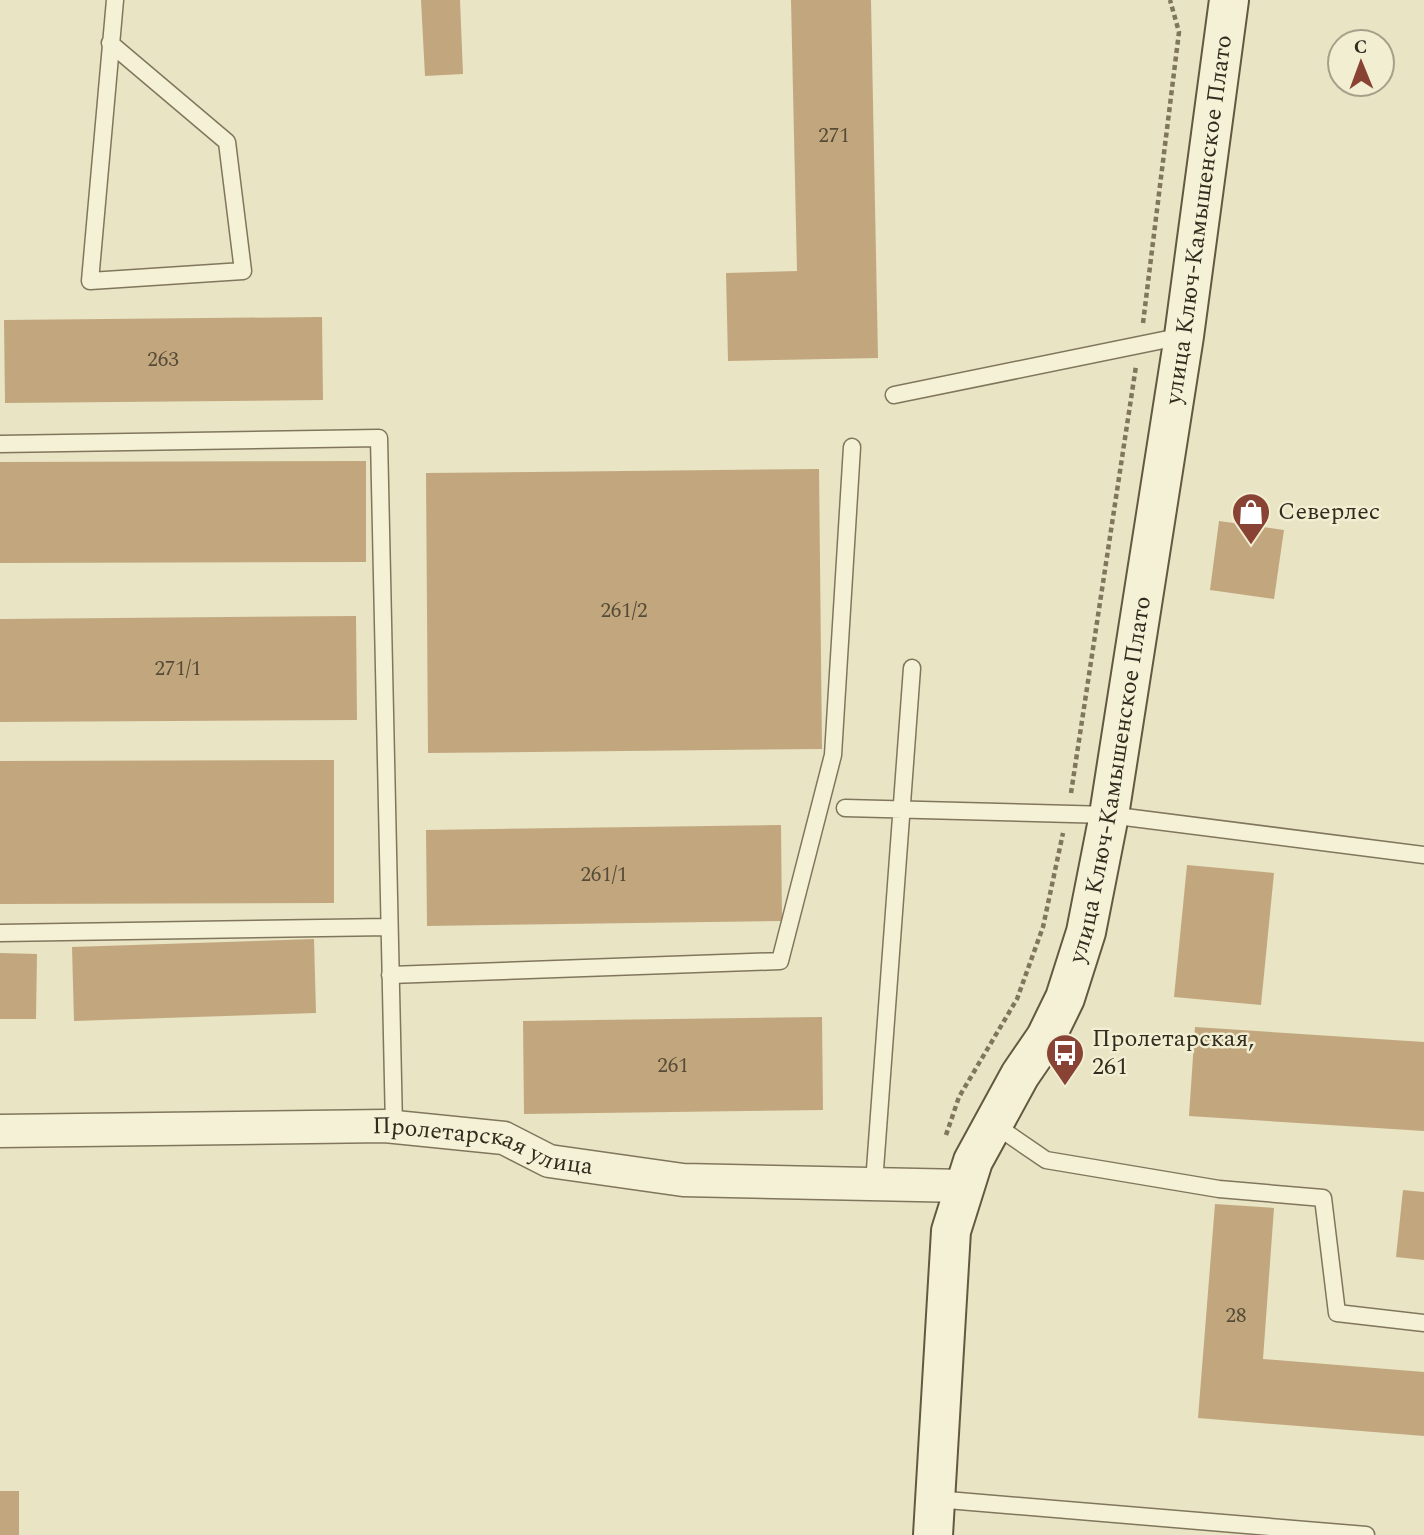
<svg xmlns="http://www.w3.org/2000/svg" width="1424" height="1535" font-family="Spectral,serif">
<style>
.building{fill:#c2a77e}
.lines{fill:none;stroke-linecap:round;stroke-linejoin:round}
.lane-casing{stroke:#81765c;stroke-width:19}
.street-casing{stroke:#81765c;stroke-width:35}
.secondary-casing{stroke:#635840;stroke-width:42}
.path{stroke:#81765c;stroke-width:4.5;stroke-dasharray:5 3.5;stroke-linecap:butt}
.lane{stroke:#f4f1d6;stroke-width:16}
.street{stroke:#f4f1d6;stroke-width:32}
.secondary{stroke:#f4f1d6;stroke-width:38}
.labels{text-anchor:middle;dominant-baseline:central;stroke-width:5;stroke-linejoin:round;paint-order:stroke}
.number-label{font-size:21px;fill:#564b37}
.street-label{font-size:24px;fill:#322c1f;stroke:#f1eed2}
.poi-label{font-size:24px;fill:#322c1f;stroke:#f1eed2;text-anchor:start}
</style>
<rect width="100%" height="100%" fill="#e8e4c4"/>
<path class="building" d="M421 0H460L463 74 425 76Z
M791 0H871L878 358 728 361 726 273 797 271Z
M322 317 323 400 5 403 4 320Z
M366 461V562L0 563V462Z
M819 469 822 749 428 753 426 473Z
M1219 521 1284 530 1274 599 1210 590Z
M356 616 357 720 0 722V619Z
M334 760V903L0 904V761Z
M781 825 782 921 427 926 426 830Z
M1187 865 1274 873 1261 1005 1174 997Z
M314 939 316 1013 74 1021 72 947Z
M0 953 37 954 36 1019H0Z
M822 1017 823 1110 524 1114 523 1021Z
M1195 1027 1424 1042V1131L1189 1116Z
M1403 1190 1424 1192V1260L1396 1257Z
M1215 1204 1274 1208 1263 1359 1424 1372V1436L1198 1418Z
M0 1491H19V1535H0Z"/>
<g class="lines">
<defs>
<path id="lane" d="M110 43 227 142 243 271 90 281 115 0
M894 395 1183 336
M0 444 379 438 394 1127
M845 808 1109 815 1424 855
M0 933 389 927
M390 975 780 961 833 755 852 447
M992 1123 1046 1160 1219 1189 1323 1198 1337 1313 1424 1323
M874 1183 912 668
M935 1499 1366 1535"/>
<g id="street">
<path id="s1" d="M0 1131 385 1126 504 1138 549 1161 683 1180 965 1186"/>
</g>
<g id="secondary">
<path id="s2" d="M933 1535 951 1231 973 1161 1020 1075 1046 1037 1065 998 1086 932 1109 815 1184 336 1229 0"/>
</g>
</defs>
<use href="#lane" class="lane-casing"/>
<use href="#street" class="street-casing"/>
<use href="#secondary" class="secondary-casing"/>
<path class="path" d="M1143 323 1179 32 1170 0
M1071 793 1136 366
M946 1135 959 1097 1017 999 1043 927 1063 833"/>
<use href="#lane" class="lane"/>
<use href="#street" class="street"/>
<use href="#secondary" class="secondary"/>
</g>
<defs>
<symbol id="shop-pin" viewBox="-11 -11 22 30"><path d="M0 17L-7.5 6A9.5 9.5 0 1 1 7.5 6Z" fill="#894334" stroke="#f1eed2"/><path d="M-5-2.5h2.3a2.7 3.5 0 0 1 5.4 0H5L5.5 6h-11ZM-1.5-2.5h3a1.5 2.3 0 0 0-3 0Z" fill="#fff"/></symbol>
<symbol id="bus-pin" viewBox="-11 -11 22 30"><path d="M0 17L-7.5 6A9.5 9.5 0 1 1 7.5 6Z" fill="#894334" stroke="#f1eed2"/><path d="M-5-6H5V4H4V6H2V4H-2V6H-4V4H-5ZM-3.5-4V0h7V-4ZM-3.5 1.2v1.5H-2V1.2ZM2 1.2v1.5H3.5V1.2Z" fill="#fff"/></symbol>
</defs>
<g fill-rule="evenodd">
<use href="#shop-pin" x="1229" y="490" width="44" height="60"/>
<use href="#bus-pin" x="1043" y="1031" width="44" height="60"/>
</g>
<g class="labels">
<g class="number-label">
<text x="834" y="136">271</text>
<text x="163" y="360">263</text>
<text x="624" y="611">261/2</text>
<text x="178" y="669">271/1</text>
<text x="604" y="875">261/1</text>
<text x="673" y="1066">261</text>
<text x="1236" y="1316">28</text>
</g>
<g class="street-label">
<text stroke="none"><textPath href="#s2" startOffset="1356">улица Ключ-Камышенское Плато</textPath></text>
<text stroke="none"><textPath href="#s2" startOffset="789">улица Ключ-Камышенское Плато</textPath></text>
<text stroke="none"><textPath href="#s1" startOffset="486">Пролетарская улица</textPath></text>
</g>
<g class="poi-label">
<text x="1278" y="512">Северлес</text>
<text x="1092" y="1039">Пролетарская,<tspan x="1092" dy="28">261</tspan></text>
</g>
</g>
<g transform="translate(1361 63) rotate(359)"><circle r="33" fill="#f1eed2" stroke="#a5a08a" stroke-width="2"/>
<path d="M0-5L12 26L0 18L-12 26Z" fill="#894334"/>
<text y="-10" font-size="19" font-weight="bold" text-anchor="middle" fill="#322c1f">С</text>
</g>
</svg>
